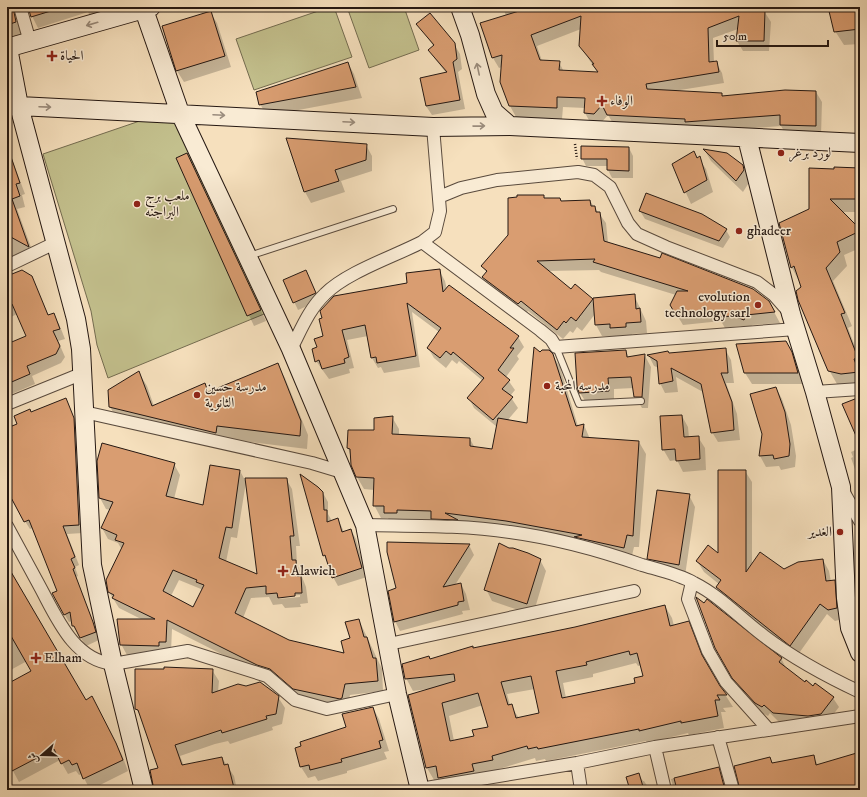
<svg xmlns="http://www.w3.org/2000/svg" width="867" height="797" font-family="'IM FELL DW Pica',Amiri,serif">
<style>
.green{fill:#c3c08d;stroke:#746c50}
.shadow{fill:#0003;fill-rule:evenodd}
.building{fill:#d99d71;stroke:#251812;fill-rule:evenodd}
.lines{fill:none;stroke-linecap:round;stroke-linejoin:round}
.lane-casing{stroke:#594a3d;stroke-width:8}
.street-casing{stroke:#594a3d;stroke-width:14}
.secondary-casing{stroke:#251812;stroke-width:20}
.path{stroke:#251812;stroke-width:2.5;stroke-dasharray:1 2;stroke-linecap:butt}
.lane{stroke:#f9ebd4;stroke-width:6}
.street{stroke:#f9ebd4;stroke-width:12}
.secondary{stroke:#f9ebd4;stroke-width:18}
.oneway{stroke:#9a8c7d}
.poi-dot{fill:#8f2418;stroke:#f9ebd4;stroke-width:1.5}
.labels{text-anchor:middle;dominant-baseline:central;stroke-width:3;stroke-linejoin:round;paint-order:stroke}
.poi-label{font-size:14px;fill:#251812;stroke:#f9ebd4;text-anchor:start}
</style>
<rect width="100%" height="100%" fill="#f6e0bd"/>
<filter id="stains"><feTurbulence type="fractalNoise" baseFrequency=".005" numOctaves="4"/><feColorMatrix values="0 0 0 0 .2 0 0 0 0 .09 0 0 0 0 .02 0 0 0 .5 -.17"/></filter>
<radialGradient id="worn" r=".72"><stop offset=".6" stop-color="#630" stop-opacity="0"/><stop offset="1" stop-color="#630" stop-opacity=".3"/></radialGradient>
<path class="green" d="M330 7H334L352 57 254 90 236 39Z
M347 7H404L419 50 369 68Z
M169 111 269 312 108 378 97 345 91 311 43 154Z"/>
<path class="shadow" d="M7 7H123L95 25 88 12 38 28 30 12 25 11 22 33 7 40Z
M503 7H742L743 9 764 11 771 22 769 51H743L737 41 738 29 713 38 714 62H716L722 73 724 83 674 91 722 94 723 97 816 92 822 102 821 136H787L781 126 692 133 614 125 608 115 600 124H591L585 113V108L563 107 562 119 516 117 510 106 502 67 499 68 493 58 506 16ZM581 29 580 46 598 73 564 72 559 62 542 61 537 46Z
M829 7H860V44L844 45 835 31Z
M210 12 217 23 231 67 184 82 177 71 164 27Z
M418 24 454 44 460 54 462 69 458 72 465 109 432 115 426 106 421 79 447 74 435 59 429 50 434 47Z
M348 63 354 74 362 98 267 116 260 104Z
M287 140 366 145 372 156V171L341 181 345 192 311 203 305 192Z
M7 146 25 194 22 195 25 207 17 209 32 250 7 260Z
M629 148 633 156V178H612L608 170V166H586L582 158Z
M705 151 742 165 750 181 743 192 711 161Z
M694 152 706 169 713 192 691 204 673 164Z
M187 154 266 321 254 326 177 159Z
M860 169V212H841L860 231V248L844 255 847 266 833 281 852 326 848 328 860 360V386L849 387 837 384 829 370 802 287 792 268 780 224 810 209Z
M543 196 545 199 561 202 590 201 606 223 608 243 768 301 780 323 752 325 750 330 741 326 725 328 721 321 683 325 671 305 676 295 601 272 599 270 548 271 571 290 592 300 594 304 634 295 646 321 647 333 632 334V338L618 339 616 336H602L596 325 595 314 582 331 577 327 573 333 570 331 563 339 528 311 525 314 489 288 483 278 487 273 482 266Z
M640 211 726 230 730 237 723 248 645 219Z
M439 270 445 281 447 290 518 337 524 347 517 356 519 359 506 377 515 390 510 396 518 408 507 421 528 424 541 353 552 354 560 367 578 426 584 425 590 439 639 442 646 454 639 547H634L631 560 513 533 392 525 388 518H381L374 505V490L364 489 357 477 348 448 375 432 392 417 399 429V436L470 439 475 448 493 450 497 427 474 408 469 398 483 381 459 361 457 364 452 360 446 368 434 358 428 348 439 332 412 312 420 367 384 373 381 367 378 368 372 358 368 336 347 340 354 368 349 369 350 373 329 379 316 361 318 348 324 337 409 284Z
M7 277H31L49 316 53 314 59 324 65 339 58 341 65 357 61 363 32 376 35 384 7 396V345L27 337 17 314 7 319Z
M310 279 319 301 298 310 284 280Z
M785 342 798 364 804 384H752L745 373Z
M725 349 731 360 734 383H726L737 414 740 440 718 442 712 432 703 392 676 377 678 392 665 393 660 383 659 368 654 366 649 356 668 352 669 354Z
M626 351 629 358 645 356 651 367 648 408H642L635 396 634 388 614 389V402L587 404 580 393Z
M278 365 285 378 308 435 307 449 224 439 118 420 110 407 139 373 147 386 154 406 204 384 209 392Z
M776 388 782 399 791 425 796 456 795 467 781 470 779 466 766 467 760 456 763 434Z
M65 399 78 427 83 533 67 534 79 565 75 567 78 576 76 577 99 640 86 646 73 626 72 621 69 622 53 594 59 592 33 528 30 529 14 504 7 487V429L18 424 31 413Z
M682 416 688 427 689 438 698 437 705 448 706 470 683 472 677 460 670 461 663 449Z
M860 448V483L851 458 853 457 851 452Z
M174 464 180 475 174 499 204 506 240 471 246 482 237 538 231 537 226 562 258 576 286 479 292 489 300 546H296L297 564 306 587 308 603 300 604 301 607 285 608 282 604 273 605 269 597 251 598 243 618 288 641 345 654 359 620 382 669 383 691 350 695 347 709 300 699 263 675 172 629 171 652 164 657 127 655 121 644 143 620 119 608 109 592 122 550 118 543 108 539 102 528 110 510 106 509 100 498ZM179 580 201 589 202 591 194 608 171 596ZM300 595V597L278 599V597Z
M745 471 752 482V565L784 571 823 560 829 571 831 582 834 581 841 592 843 619 835 621 827 614 797 656 723 598 717 587 719 584 704 572 697 561 720 555Z
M323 493 328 502V514L332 521 338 519 344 532 351 530 356 539 367 577 338 586 333 577 324 555Z
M689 495 695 507 685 576 654 570 648 558Z
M469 545 474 555 455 585 461 584 466 594 470 610 462 611 463 614 400 631 395 621Z
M509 549 540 560 546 571 533 615 492 601 486 589Z
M7 574 85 701 98 708 122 755 128 771 90 790 82 774 79 775 76 771 68 774 60 760 19 782 7 760V685L33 671 27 661 7 672Z
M857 578H860V606L859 603Z
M665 606 672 618 674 626 688 623 695 635 708 668 733 707 723 708 726 712H721L724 728 689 735 688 733 647 743 646 741 546 761 545 759 536 761 535 758 499 769V772L446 790 440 779 434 780 427 768 409 696 428 689 413 691 406 678 430 660 473 649 576 628ZM636 663 638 666 642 665 645 677 637 683 566 698 563 683 593 677V674ZM535 689 540 713 519 718 510 705 507 694ZM483 705 489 728 475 737 454 741 449 716Z
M716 647 781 658 786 668 805 683 833 698 839 707 826 724 814 725 779 722 770 713 768 716 762 713 739 687Z
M212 670 219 681 218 692 278 697 285 708 282 724 272 727 273 730 230 744 228 741 215 744 180 756 184 766 222 758 234 776 237 790H155L159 768 142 720 136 708Z
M373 708 379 719 389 751 384 752 387 759 347 771V773L318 781 315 776 308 778 301 767Z
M860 753V790H741L770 758 773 764 813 756 818 765Z
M718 768 725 780 728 790H674L671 779Z
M7 769H9L11 772 12 790H7Z
M639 775 643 781H644L650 790H631Z"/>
<path class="building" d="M7 7H13L16 22 7 25Z
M28 7H54V10L31 17Z
M532 7H731L765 10 764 41H736L739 16 708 28 709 62 717 61 719 72 646 84 647 89 722 93V96L785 90 816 91V126L780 125V115L685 122V119L607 115 602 105 594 114 584 113 585 98 557 97V108L509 106 500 82 502 55 492 58 480 23ZM581 16 579 46 594 64H592L598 72 559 70 560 61 540 60 531 35Z
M828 7H860V29L834 32Z
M211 11 225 56 176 71 162 26Z
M430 13 455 43 457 59 453 62 460 100 426 106 420 78 447 72 428 50 434 45 416 24Z
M348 62 356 87 259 105 256 92Z
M286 138 367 144 366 160 335 170 339 181 304 192Z
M581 146 629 147V171L607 170V159H581Z
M703 149 727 153 743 165 744 170 736 181Z
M7 151H9L20 183 16 184 20 196 12 199 29 247 7 235Z
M694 151 697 158 700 156 707 180 684 193 672 164Z
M187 153 261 310 247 316 176 158Z
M834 167 860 168V199H830L860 229V231L837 242 840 252 826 268 845 313 841 314 858 358 854 359 859 372 841 374 828 371 798 300 796 291 801 287 794 266 791 268 779 223 809 209V168L834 169Z
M646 193 702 214 727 229 719 241 639 211Z
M517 195H544V198H560L561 201 590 200 591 206H595L596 212H600L604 241 660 258 662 253 753 289 769 301 775 312 746 315 744 320 734 316 718 317 717 311 676 315 670 305 677 291H688L593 262 595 259 537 261 571 289 575 284 593 299 576 321 571 317 566 323 564 321 557 330 521 301 518 304 482 277 487 271 481 266 508 235V198L517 197Z
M440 269 443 292 449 285 519 336 510 348H514L498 370 510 380 502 389 513 397 493 420 467 398 484 378 453 352 451 355 446 351 440 358 427 348 441 328 407 303 416 356 377 363 376 357 371 358 365 325 342 330 349 357 344 359 345 363 322 369 319 360 315 362 312 349 317 347 314 339 323 336 319 319 322 318 320 311 334 296 407 283 406 273Z
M22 270 32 276 48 315 54 313 60 329 53 331 60 346 56 354 27 366 30 374 7 384V344L26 336 12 304 7 307V276Z
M306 270 316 293 293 303 283 280Z
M635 294 636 309 640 308 641 322 626 323V327L610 328V324L595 325 593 298Z
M786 341 792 352 798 373H744L736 344Z
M534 347 540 352 542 350H549L553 354 576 426 584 424 582 437 639 441 633 536 627 535 624 548 574 537 582 535 506 521 445 513 458 520 431 519V511L397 510V513H384V506H373L374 478 356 477 351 465 350 449 347 448 348 430H374V418L393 416 392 434 470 438V446L492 449 498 418 527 423Z
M726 348 728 373H721L732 402 734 430 711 433 701 384 671 368 673 381 659 384 657 361 647 355 668 351 669 353Z
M626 350 627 357 645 354 642 397H634L631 377 608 378 609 391 579 393 577 386 575 353Z
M278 363 301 421 300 436 217 426 216 433 109 407 108 390 139 371 152 406 205 383 208 392Z
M776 387 785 412 790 444 789 456 774 459 773 455 759 456 762 434 750 394Z
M860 397V445L842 404Z
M66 398 74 418 79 525 63 526 75 557 71 559 75 568 73 569 93 622 96 632 80 638 74 626H72L70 612 64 615 52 593 57 591 29 520 24 522 7 490V428L17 424 14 416 30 409 31 412Z
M682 415 684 437 699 436 700 459 676 461 675 449 662 450 660 416Z
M102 443 175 463 166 496 203 505 210 465 240 470 232 528 226 527 219 558 257 574 245 478H287L294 536H290L292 560H296L297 576H301L302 593H295V596L278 598 277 593 266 594V586L246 588 235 613 289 640 344 653 341 641 350 638 345 622 359 619 364 637H367L373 658H376L378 681 345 684 342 698 340 699 293 689 270 669 257 665 167 620 166 642H159V646L120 645 117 619H155L112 598 114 595 108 592 106 580 124 543 115 540 117 535 101 528 113 502 99 498 97 461ZM173 570 197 580 196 582 204 585 193 607 163 591Z
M718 470H746V572L760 552 784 569 798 562 823 559 826 581 835 580 837 608 828 610 820 604 790 646 716 587 721 580 696 561 708 545 718 553Z
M300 474 318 487 323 492 324 510H327V522L338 518 342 532 351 529 362 568 332 578 325 555 323 556Z
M657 490 690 494 679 565 647 559Z
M387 542 470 544 443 587 461 583 464 601 458 602V605L394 622 388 591 396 588 387 552Z
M499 543 509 548H513L528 553 541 559 527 604 484 590Z
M7 565 86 700 92 696 116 743 123 760 83 779 77 763 72 765 69 760 61 764 54 749 12 771 7 762V684L31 671 7 629Z
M856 577H860V597L857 598Z
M696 597 704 603 707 599 717 607 782 658 779 662 805 682 806 680 813 686 815 683 834 697 821 714 808 716 773 713 764 705 762 707 755 703 732 678 715 648Z
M665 605 670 626 689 621 702 655 720 686 727 695H717L720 700H715L718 716 681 723V721L639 731V729L538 749 537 747 528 749 527 746 492 756 493 760 472 764 474 771 438 778 436 766 426 768 408 695 455 681 454 674 405 679 402 664 429 656 430 659 473 646V648L575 627ZM629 651 630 655 637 653 643 676 634 678 635 683 562 698 556 671 587 665 586 662ZM531 676 539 713 516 718 512 704 508 705 501 682ZM478 693 488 727 472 730 474 736 450 741 442 703Z
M164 667 213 669 212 693 238 684 246 686 260 682 279 696 276 714 266 716 267 719 222 733 221 730 209 734 175 745 182 765 222 757 224 765 228 764 234 788 225 790H154L150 770 158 768 138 710 135 709V669H164Z
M373 707 383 740 379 741 381 748 341 759 342 762 310 770 309 765 300 767 295 748 301 746 300 742 346 727 342 714Z
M860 752V790H780L779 786 762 790H740L734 766 770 757 772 763 814 755 816 765Z
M719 767 725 790H677L674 778Z
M639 773 644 790H630L626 777Z"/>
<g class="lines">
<defs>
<path id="lane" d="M249 256 393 209
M556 347 579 404 641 401"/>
<path id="street" d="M20 7 30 42
M433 127 440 211 435 232 422 242 540 330 551 339 556 347 796 329
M439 197 461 188 497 180 578 172 594 175 610 187 628 223 637 234 666 247 757 282 774 295 789 312
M7 266 55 243
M291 349C301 330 309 309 325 294 347 272 393 257 422 242
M815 392 860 389
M7 404 81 374
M84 412 312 463 342 472
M843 491 860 521
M365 525C413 526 462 525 510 532 555 538 599 550 642 565 659 570 678 574 694 583 720 596 740 618 764 636 794 659 826 676 860 692
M7 526C18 546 28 565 39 585 56 616 73 660 113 664L188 651 267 676 295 700 327 709 397 694
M692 582 688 599 708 651 726 682 769 730
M389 644 634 591
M718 737 733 790
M655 747 665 790
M577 763 581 790
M420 789 577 763 655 747 860 716"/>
<path id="secondary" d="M143 7 180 113 291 349 365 525 397 694 420 790
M460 7 470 35 486 94 494 112 510 126
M7 48 151 7
M8 48 19 106 76 319 81 349 92 565 113 664 144 790
M7 102 19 106 433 127 510 126 860 143
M747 138 791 314 815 392 841 487 846 598 850 628 860 653"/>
</defs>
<use href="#lane" class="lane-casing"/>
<use href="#street" class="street-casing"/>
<use href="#secondary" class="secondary-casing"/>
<path class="path" d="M575 144 577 159"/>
<use href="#lane" class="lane"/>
<use href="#street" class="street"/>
<use href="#secondary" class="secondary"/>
</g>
<defs><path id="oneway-shaft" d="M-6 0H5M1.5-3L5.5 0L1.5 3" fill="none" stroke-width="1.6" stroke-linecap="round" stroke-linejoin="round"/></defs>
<g class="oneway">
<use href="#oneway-shaft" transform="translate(92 24) rotate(164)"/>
<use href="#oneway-shaft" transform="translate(478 69) rotate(-102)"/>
<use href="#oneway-shaft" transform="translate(45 107) rotate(2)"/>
<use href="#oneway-shaft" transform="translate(219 115) rotate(3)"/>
<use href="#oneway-shaft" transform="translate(349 122) rotate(3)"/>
<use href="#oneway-shaft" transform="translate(479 126) rotate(-1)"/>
</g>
<g class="poi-dot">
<path d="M50 50h4v4h4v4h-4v4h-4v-4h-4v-4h4z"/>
<path d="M600 95h4v4h4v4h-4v4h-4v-4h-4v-4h4z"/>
<circle cx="781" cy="153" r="4"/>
<circle cx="137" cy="204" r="4"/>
<circle cx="739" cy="231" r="4"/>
<circle cx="758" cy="305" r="4"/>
<circle cx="547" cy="386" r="4"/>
<circle cx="197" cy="395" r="4"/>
<circle cx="840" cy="532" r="4"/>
<path d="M281 565h4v4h4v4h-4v4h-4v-4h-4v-4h4z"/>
<path d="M34 652h4v4h4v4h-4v4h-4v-4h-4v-4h4z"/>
</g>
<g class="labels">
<g class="poi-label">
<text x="60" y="56">الحياة</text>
<text x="610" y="101">الوفاء</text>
<text x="789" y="153">لورد برغر</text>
<text x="145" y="196">ملعب برج<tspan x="145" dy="16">البراجنه</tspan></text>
<text x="747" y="231">ghadeer</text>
<text x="750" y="297" text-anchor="end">evolution<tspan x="750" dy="16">technology sarl</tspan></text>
<text x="555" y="386">مدرسه المحبة</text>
<text x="205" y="387">مدرسة حسين<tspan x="205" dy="16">الثانوية</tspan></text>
<text x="832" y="532" text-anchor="end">الغدير</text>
<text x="291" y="571">Alawieh</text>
<text x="44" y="658">Elham</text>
</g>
</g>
<rect width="867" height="797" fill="none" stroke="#f6e0bd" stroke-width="24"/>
<rect x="8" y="8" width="851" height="781" fill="none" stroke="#251812" stroke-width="2"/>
<rect x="12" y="12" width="843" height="773" fill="none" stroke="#251812"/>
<g transform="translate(42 755) rotate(250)" stroke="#f9ebd4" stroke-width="3" paint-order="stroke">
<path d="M0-3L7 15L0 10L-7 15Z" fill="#251812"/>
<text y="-6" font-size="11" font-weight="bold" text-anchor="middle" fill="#251812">ش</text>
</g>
<path d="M717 40v6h111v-6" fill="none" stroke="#251812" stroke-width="2"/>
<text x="723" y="40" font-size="12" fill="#251812" stroke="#f9ebd4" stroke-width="3" paint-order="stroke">50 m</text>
<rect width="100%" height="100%" filter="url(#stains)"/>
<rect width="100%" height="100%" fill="url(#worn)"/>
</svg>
